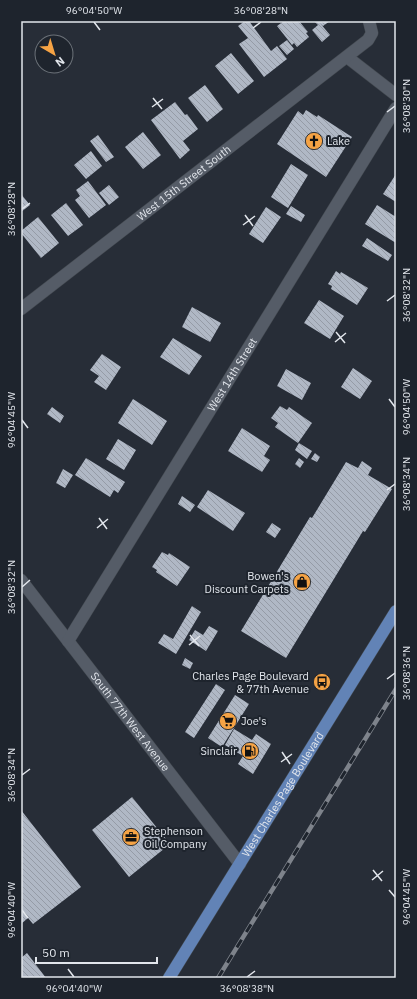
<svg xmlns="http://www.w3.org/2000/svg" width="417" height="999" font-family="'IBM Plex Sans',sans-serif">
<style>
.building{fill:url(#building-back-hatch)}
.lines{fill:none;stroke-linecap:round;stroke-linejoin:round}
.minor-casing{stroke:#42484f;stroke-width:13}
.major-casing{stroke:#42484f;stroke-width:13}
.minor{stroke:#555c67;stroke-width:12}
.major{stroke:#6283b6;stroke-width:12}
.rail-casing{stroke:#7e838b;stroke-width:4.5}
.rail{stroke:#1e242d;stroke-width:3;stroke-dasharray:9;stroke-linecap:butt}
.ticks{fill:none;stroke:#e2e6ec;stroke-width:1.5}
.labels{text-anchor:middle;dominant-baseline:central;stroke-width:4;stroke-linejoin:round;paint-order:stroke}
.poi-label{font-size:11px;fill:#e2e6ec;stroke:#1e242d;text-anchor:start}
.street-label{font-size:11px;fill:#e2e6ec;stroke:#1e242d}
.neatline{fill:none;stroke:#e2e6ec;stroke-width:1.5}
.ticks-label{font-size:10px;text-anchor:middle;fill:#e2e6ec}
</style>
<defs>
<pattern id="building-back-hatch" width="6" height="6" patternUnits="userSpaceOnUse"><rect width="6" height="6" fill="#b0b8c5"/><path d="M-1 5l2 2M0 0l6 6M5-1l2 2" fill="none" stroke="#959ba6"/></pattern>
</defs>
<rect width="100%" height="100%" fill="#272d37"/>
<path class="building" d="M245 21H249L271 51 277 46 287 59 264 77 239 44 248 38 238 26Z
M284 21H299L308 32 306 33 309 37 297 47 294 43 292 45 277 26Z
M314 21H330L323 26 320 23 330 35 322 42 312 30 318 25Z
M287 40 294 49 287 55 279 46Z
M231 53 254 81 238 94 215 66Z
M205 85 223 109 207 122 188 98Z
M175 102 185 115 187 114 198 129 183 141 190 150 180 159 151 120Z
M306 110 317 117 318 115 352 137 326 177 277 144 298 111 303 115Z
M143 132 161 155 143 169 125 147Z
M98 135 114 157 106 162 90 141Z
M91 151 102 166 86 179 74 165Z
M291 164 308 175 288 208 271 197Z
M396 174V202L383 194Z
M88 181 106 205 89 218 75 200 80 196 76 190Z
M109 185 119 197 109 205 99 193Z
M21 194 30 205 21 212Z
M66 203 83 225 68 236 51 215Z
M377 205 396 217V243L365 224Z
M291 206 305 215 301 222 286 214Z
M266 207 281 217 263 243 249 234Z
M38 217 59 243 41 258 21 233V231Z
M367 238 392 255 388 261 362 246Z
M336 271 340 274 341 272 368 288 357 305 331 289 332 286 328 284Z
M319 300 344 316 330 339 304 323Z
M192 307 221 323 210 342 182 327Z
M173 338 202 356 189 375 160 357Z
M102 354 121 367 106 390 94 382 99 376 90 370Z
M353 368 372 381 360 399 341 387Z
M286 369 311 383 302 400 277 386Z
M133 399 167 421 152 445 118 423Z
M280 406 287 410 289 407 312 423 298 443 275 427 278 423 271 418Z
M52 407 64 416 60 423 47 414Z
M242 428 270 446 264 456 270 460 262 472 228 451Z
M118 439 136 450 124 470 106 459Z
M299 443 312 451 307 459 295 450Z
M315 453 320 457 317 462 311 459Z
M86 458 125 482 118 493 114 490 110 497 75 475Z
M299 458 304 462 300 468 295 464Z
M362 461 372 468 368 475 392 489 365 532 363 531 286 658 241 631 310 517 312 518 346 462 358 468Z
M63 469 73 475 65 488 56 483Z
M208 490 245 513 233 531 197 507Z
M182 496 195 505 190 512 178 504Z
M272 523 281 529 275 538 266 532Z
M162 552 168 555 169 553 190 567 177 586 156 572 157 570 152 567Z
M192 606 201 612 176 654 158 643 164 634 173 639Z
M209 626 218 631 206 651 189 640 195 630 203 635Z
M185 658 193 663 190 669 182 665Z
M216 684 225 690 194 738 185 732Z
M235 695 249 704 222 747 208 738Z
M234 729 252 740 256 734 271 744 253 774 238 764 243 756 225 745Z
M132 797 170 844 129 877 92 830Z
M21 810 81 887 33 924 28 918 21 924Z
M27 953 46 978H21V958Z"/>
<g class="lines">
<defs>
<g id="minor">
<path d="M347 57 396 95"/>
<path id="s1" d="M21 309 368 40 372 33 369 21"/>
<path id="s2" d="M21 580 240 864"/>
<path id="s3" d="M68 641 396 108"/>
</g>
<g id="major">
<path id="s4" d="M169 978 396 611"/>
</g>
</defs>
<use href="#minor" class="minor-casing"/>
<use href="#major" class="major-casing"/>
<use href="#minor" class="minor"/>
<use href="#major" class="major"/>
<defs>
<path id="rail" d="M218 978 396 689"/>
</defs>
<use href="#rail" class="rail-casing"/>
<use href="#rail" class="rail"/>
</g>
<path class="ticks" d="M94 22 100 30M253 28 261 22M153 98 162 109M152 107 163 99M387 112 395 106M22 209 30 203M245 215 253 226M243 225 255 216M387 301 395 295M336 332 345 343M335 342 346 333M389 399 395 407M22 420 28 428M387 490 395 484M99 518 107 529M97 528 108 519M22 587 30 580M190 635 199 646M189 645 200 636M387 679 395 673M282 752 290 764M281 762 292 754M22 775 30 769M373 870 382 881M372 880 383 871M389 890 395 897M22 910 28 918M68 969 74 977M247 977 255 971"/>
<defs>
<symbol id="church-disc" viewBox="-11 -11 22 22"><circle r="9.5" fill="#f5a345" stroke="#1e242d"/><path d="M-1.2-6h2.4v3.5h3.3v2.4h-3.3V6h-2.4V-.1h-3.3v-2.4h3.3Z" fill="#111"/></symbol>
<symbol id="shop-disc" viewBox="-11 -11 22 22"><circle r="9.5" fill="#f5a345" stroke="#1e242d"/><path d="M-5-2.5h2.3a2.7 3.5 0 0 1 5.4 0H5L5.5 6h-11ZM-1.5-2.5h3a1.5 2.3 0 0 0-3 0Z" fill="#111"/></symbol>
<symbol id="bus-disc" viewBox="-11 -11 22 22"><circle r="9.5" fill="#f5a345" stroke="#1e242d"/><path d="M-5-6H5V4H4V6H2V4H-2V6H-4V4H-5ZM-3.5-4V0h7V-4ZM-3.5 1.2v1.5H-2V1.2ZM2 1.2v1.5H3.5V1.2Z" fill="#111"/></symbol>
<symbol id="supermarket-disc" viewBox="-11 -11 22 22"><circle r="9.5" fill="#f5a345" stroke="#1e242d"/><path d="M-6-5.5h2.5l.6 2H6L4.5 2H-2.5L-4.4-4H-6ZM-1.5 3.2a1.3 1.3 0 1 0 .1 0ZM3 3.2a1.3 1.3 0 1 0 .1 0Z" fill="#111"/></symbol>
<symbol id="fuel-disc" viewBox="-11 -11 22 22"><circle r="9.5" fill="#f5a345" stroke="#1e242d"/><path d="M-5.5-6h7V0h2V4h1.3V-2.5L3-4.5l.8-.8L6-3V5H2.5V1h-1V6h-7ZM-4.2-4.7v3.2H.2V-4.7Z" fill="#111"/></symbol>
<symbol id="office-disc" viewBox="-11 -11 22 22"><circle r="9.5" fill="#f5a345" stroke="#1e242d"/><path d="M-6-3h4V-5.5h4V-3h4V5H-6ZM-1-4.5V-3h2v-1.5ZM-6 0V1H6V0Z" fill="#111"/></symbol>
</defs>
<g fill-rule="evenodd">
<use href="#church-disc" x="304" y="131" width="20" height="20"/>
<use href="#shop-disc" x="292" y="572" width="20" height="20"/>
<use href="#bus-disc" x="312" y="672" width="20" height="20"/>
<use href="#supermarket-disc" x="218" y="711" width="20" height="20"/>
<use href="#fuel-disc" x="240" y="741" width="20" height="20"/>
<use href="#office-disc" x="121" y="827" width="20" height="20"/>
</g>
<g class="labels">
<g class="poi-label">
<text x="327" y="141">Lake</text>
<text x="289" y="576" text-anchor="end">Bowen's<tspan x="289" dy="13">Discount Carpets</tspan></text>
<text x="309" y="676" text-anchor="end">Charles Page Boulevard<tspan x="309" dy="13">&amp; 77th Avenue</tspan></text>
<text x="241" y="721">Joe's</text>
<text x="237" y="751" text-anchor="end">Sinclair</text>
<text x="144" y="831">Stephenson<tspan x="144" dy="13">Oil Company</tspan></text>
</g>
<g class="street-label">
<text stroke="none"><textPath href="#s1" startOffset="206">West 15th Street South</textPath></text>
<text stroke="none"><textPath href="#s3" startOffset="313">West 14th Street</textPath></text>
<text stroke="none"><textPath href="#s2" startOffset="179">South 77th West Avenue</textPath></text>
<text stroke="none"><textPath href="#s4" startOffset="216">West Charles Page Boulevard</textPath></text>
</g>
</g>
<rect width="417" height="999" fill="none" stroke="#1e242d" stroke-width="44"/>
<g transform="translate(54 54) rotate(142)"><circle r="19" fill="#1e242d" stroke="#6c7279"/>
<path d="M0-3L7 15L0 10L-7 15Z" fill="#f5a345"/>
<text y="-6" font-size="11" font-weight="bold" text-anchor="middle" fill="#e2e6ec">N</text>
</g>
<path d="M36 957v6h121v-6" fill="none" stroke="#e2e6ec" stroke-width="2"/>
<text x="42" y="957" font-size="12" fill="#e2e6ec" stroke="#1e242d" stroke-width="3" paint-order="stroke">50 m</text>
<rect x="22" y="22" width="373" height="955" class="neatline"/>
<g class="ticks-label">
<text x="94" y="14">96°04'50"W</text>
<text x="261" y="14">36°08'28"N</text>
<text transform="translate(406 106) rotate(-90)" y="4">36°08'30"N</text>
<text transform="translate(11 209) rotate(-90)" y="4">36°08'28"N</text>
<text transform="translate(406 295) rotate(-90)" y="4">36°08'32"N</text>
<text transform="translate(406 407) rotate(-90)" y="4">96°04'50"W</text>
<text transform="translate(11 420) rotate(-90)" y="4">96°04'45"W</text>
<text transform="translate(406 484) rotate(-90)" y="4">36°08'34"N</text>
<text transform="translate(11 587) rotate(-90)" y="4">36°08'32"N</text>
<text transform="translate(406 673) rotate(-90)" y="4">36°08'36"N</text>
<text transform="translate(11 775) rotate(-90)" y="4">36°08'34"N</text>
<text transform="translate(406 897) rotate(-90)" y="4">96°04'45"W</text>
<text transform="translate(11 910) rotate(-90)" y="4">96°04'40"W</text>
<text x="74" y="992">96°04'40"W</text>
<text x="247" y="992">36°08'38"N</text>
</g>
</svg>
